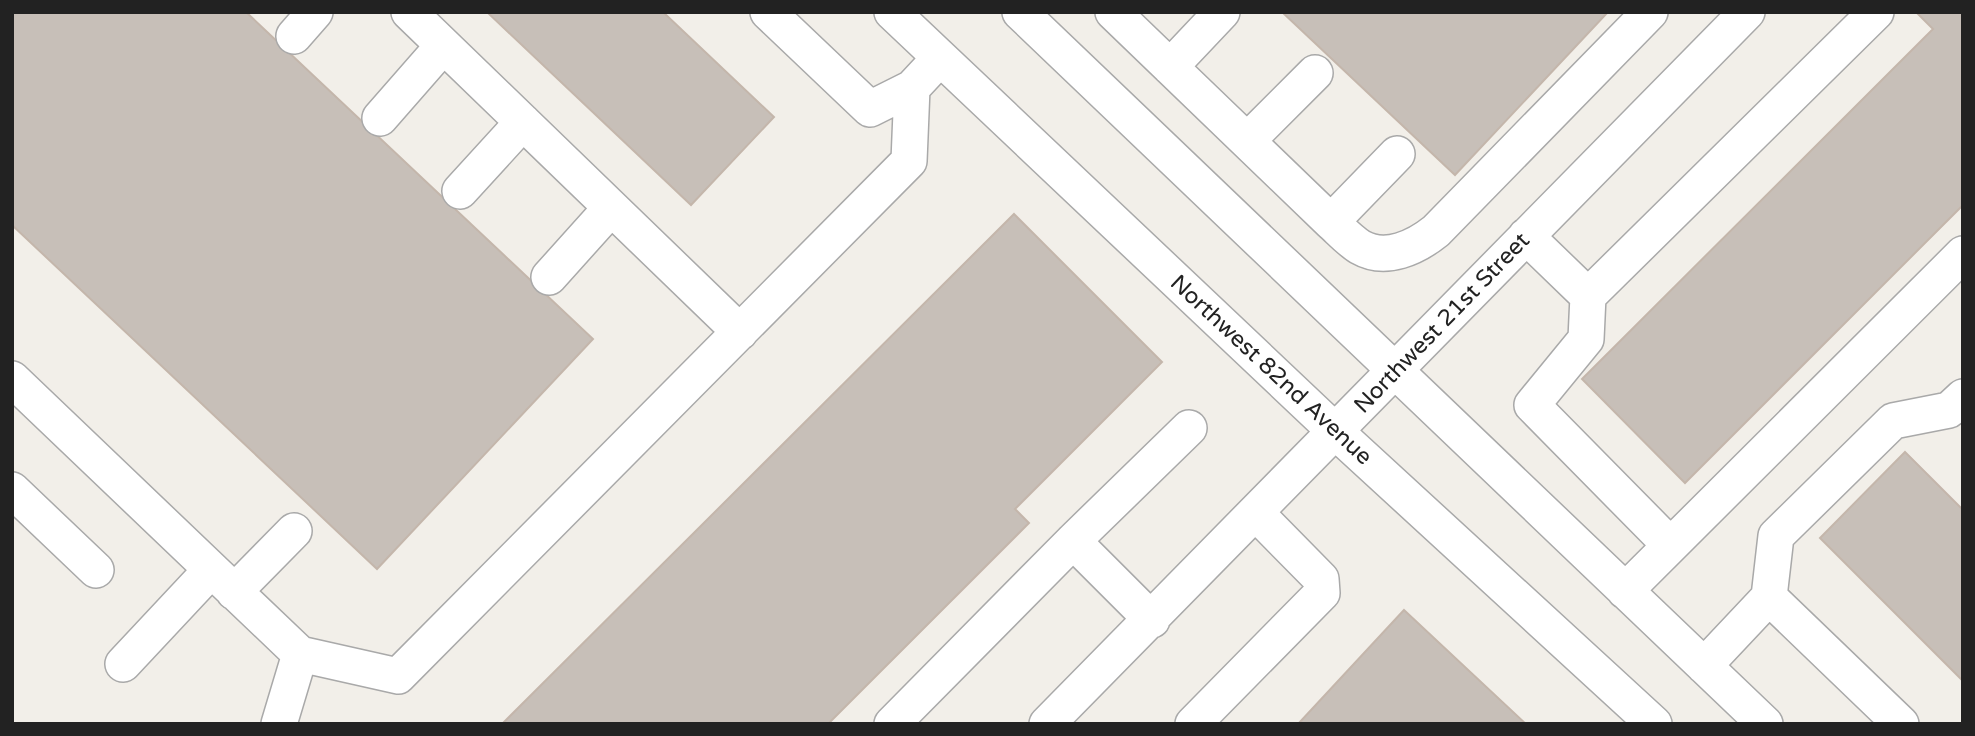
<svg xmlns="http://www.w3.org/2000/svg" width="1975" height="736" font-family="'Varela Round',sans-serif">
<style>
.building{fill:#c7bfb8;stroke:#c4b6ab;stroke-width:2}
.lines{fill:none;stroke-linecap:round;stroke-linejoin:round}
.minor-casing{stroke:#a9a9a9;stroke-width:38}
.minor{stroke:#fff;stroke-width:35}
.labels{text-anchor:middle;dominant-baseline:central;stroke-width:6;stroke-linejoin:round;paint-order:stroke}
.street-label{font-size:23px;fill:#222;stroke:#fff}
</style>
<rect width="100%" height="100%" fill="#f2efe9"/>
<path class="building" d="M12 12H246L593 339 377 569 12 225Z
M487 12H663L774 117 691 205Z
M1282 12H1608L1455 175Z
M1916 12H1963V205L1685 483 1582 379 1933 29Z
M1014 214 1162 362 1015 509 1029 523 828 724H502Z
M1905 452 1963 510V681L1820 538Z
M1404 610 1526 724H1298Z"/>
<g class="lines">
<defs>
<path id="minor" d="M409 12 740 332
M768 12 870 109 912 88
M892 12 1336 432 1654 724
M1020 12 1765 724
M1113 12 1331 222C1340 230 1350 241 1360 247 1386 262 1416 247 1436 231L1650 12
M294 36 315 12
M1170 67 1222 12
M380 118 443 46
M1247 141 1315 73
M460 191 523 122
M1331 222 1397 154
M1526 236 1588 296 1876 12
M549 277 611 208
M1588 296 1586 339 1532 405 1670 545
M12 379 300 654
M12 490 96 570
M1625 591 1963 254
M234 592 294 531
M1769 597 1901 724
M1152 620 1073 541 1189 428
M123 664 211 570
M1704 666 1769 597 1776 536 1893 421 1949 410 1963 397
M279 724 300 654 398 676 909 161 912 88 940 58
M892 724 1073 541
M1047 724 1747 12
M1193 724 1322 593 1321 579 1256 513"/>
</defs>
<use href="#minor" class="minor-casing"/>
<use href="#minor" class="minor"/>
</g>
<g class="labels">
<g class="street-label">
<text transform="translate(1442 323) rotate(-46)">Northwest 21st Street</text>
<text transform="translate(1271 370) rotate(43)">Northwest 82nd Avenue</text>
</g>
</g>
<rect width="1975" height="736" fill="none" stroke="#222222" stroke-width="28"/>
</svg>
